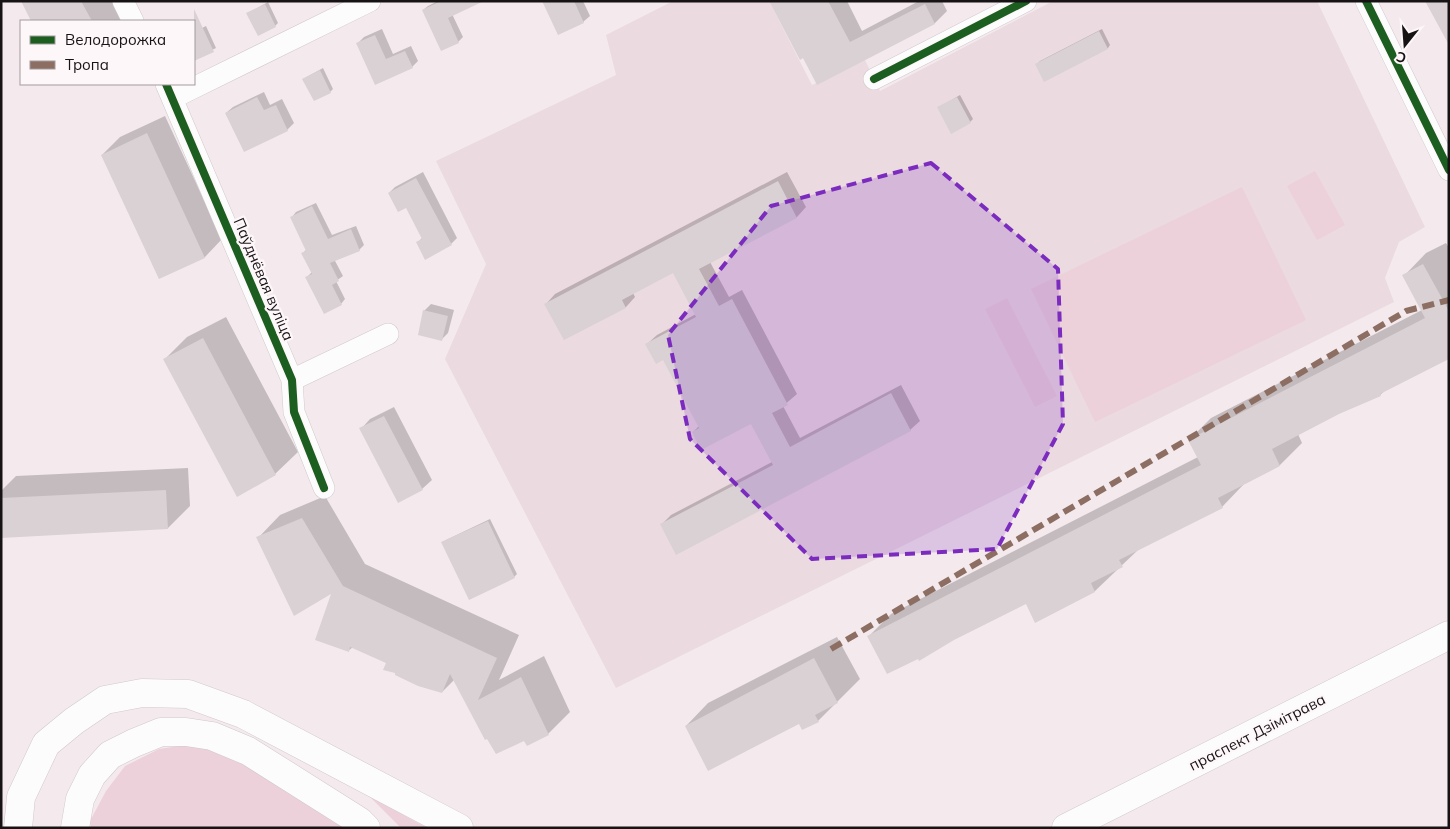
<svg xmlns="http://www.w3.org/2000/svg" width="1450" height="829" font-family="Mulish,sans-serif">
<style>
.built{fill:#ebdae0}
.green{fill:#ecd1db}
.shadow{fill:#0003}
.building{fill:#d9d1d4}
.lines{fill:none;stroke-linecap:round;stroke-linejoin:round}
.minor-casing{stroke:#d0c9cb;stroke-width:22}
.primary-casing{stroke:#d0c9cb;stroke-width:29}
.minor{stroke:#fdfcfc;stroke-width:21}
.primary{stroke:#fdfcfc;stroke-width:28}
.quiet{stroke:#8d6e63;stroke-width:6;stroke-dasharray:12 6;stroke-linecap:butt}
.cycleway-casing{stroke:#fef7f9;stroke-width:11}
.cycleway{stroke:#1b5e20;stroke-width:8}
.marked{fill:#7b2cbf;fill-opacity:0.2;stroke:#7b2cbf;stroke-width:4;stroke-dasharray:10 6;stroke-linejoin:round}
.labels{text-anchor:middle;dominant-baseline:central;stroke-width:4.5;stroke-linejoin:round;paint-order:stroke}
.street-label{font-size:15px;fill:#171214;stroke:#fef7f9}
</style>
<rect width="100%" height="100%" fill="#f4eaed"/>
<path class="built" d="M673 1H769L812 85 865 60 880 91 1053 1H1317L1425 227 1399 242 1385 278 1394 302 616 688 445 359 486 264 436 161 616 75 606 35Z"/>
<path class="green" d="M1315 171 1345 225 1317 240 1287 186Z
M1242 187 1306 320 1095 422 1031 289Z
M1007 298 1057 396 1035 407 985 309Z
M192 744 251 763 349 828H91L90 821 106 791 125 766 159 749Z
M369 796 427 828H401Z"/>
<path class="shadow" d="M23 1H115L125 21H32Z
M438 1H481L452 14 463 37 458 42 423 10 428 6Z
M545 1H583L590 16 583 22Z
M770 1H847L862 31 919 1H942L947 11 935 23 818 83Z
M268 2 278 23 275 26 248 13Z
M206 26 216 48 196 58 194 53V32Z
M382 29 393 54 411 46 418 61 412 67 375 83 358 43 364 37Z
M1102 29 1110 45 1108 48 1045 80 1037 64 1040 61Z
M323 68 333 89 330 92 303 79Z
M264 92 270 105 282 99 294 123 287 130 244 150 226 113 233 107Z
M960 95 973 119 970 122 938 108Z
M165 116 222 239 205 257 159 278 102 155 120 137Z
M423 172 457 238 451 244 417 243 423 237 407 207 389 193 395 187Z
M787 172 806 207 797 217 710 262 729 297 742 290 797 394 783 406 800 438 901 385 920 421 910 430 662 524 671 515 772 462 751 423 693 432 699 426 664 358 647 344 657 335 696 314 673 271 633 293 635 297 626 307 564 339 546 304 555 294Z
M316 203 332 235 356 226 364 245 359 250 334 259 343 276 336 281 345 299 341 304 307 277 312 272 303 253 307 249 292 217 296 212Z
M1446 243 1449 248V357L1387 389 1380 395 1338 413 1298 434 1302 443 1280 465 1244 484 1222 507 1139 549 1095 591 1036 621 1026 602 869 636 891 614 1198 457 1189 440 1211 418 1422 310 1404 276 1426 253Z
M431 304 454 310 448 333 442 339 424 311Z
M226 317 298 452 275 474 165 359 187 337Z
M394 407 432 480 422 489 361 429 370 419Z
M188 468 190 506 168 528 1 536V491L16 476Z
M325 496 365 564 519 635 499 680 544 656 570 712 548 734 524 739 496 753 454 680 442 692 397 673 387 663 353 647 348 651 333 591 258 538 280 515Z
M490 519 517 574 514 577 443 543 446 540Z
M837 637 860 679 818 721 686 726 708 703Z"/>
<path class="building" d="M21 1H81L92 21H31Z
M441 1H484L448 18 459 43 441 51 422 10Z
M542 1H574L584 23 558 35Z
M769 1H828L850 42 925 4 935 24 817 85 803 58 800 60Z
M1425 1H1449V45Z
M265 4 276 27 258 36 246 13Z
M194 9 214 52 194 61Z
M1099 31 1108 49 1044 82 1035 64Z
M375 35 386 59 405 51 413 68 375 85 356 43Z
M320 70 331 93 314 101 302 79Z
M257 97 264 110 276 105 288 131 244 152 225 113Z
M957 97 971 123 951 134 937 107Z
M147 133 205 258 159 279 101 155Z
M416 178 452 245 425 260 416 242 422 239 406 208 398 212 388 193Z
M778 181 797 218 699 269 719 306 732 299 788 405 772 413 790 447 891 393 911 431 676 555 660 524 773 465 751 424 701 450 692 432 699 428 663 360 656 364 645 344 696 317 673 273 622 300 626 308 564 340 544 304Z
M312 206 328 239 351 229 360 251 330 263 339 281 332 285 342 305 324 314 305 277 312 274 301 253 306 251 290 217Z
M1423 264 1449 311V359L1380 394 1381 396 1339 414 1272 449 1280 466 1218 498 1223 508 1119 560 1123 567 1091 583 1095 592 1035 623 1026 604 954 640 919 661 918 659 887 674 867 636 1201 465 1188 440 1425 318 1402 275Z
M423 310 448 316 442 341 418 335Z
M203 338 276 475 237 497 163 359Z
M384 416 423 490 398 503 359 428Z
M166 490 168 529 1 538V498Z
M302 518 343 586 497 658 478 700 521 677 549 735 527 746 524 741 496 754 487 739 485 740 450 674 442 693 418 686 395 675V673L383 670 386 663 350 647 349 652 315 640 331 594 294 616 256 537Z
M488 521 515 578 469 600 441 542Z
M814 658 838 703 815 715 819 722 802 730 799 724 708 771 685 726Z"/>
<g class="lines">
<defs>
<path id="minor" d="M123 1 133 21
M1366 1 1449 170
M874 79 1026 1
M166 84 292 380 294 412 324 488
M173 98 370 1
M292 380 388 334"/>
<path id="primary" d="M18 828 21 797 46 744 74 721 105 700 142 693 188 694 243 714 459 828
M75 828 80 799 92 775 110 755 134 743 161 732H186L212 736 248 751 359 821 366 828
M1066 828 1449 635"/>
</defs>
<use href="#minor" class="minor-casing"/>
<use href="#primary" class="primary-casing"/>
<use href="#minor" class="minor"/>
<use href="#primary" class="primary"/>
<path class="quiet" d="M831 649 1406 311 1449 300"/>
<defs>
<path id="cycleway" d="M1366 1 1449 170
M874 79 1026 1
M166 84 292 380 294 412 324 488"/>
</defs>
<use href="#cycleway" class="cycleway-casing"/>
<use href="#cycleway" class="cycleway"/>
</g>
<path class="marked" d="M931 163 1058 269 1063 424 997 549 812 559 690 439 668 335 771 206Z"/>
<g class="labels">
<g class="street-label">
<text transform="translate(264 279) rotate(67)">Паўднёвая вуліца</text>
<text transform="translate(1257 732) rotate(-27)">праспект Дзімітрава</text>
</g>
</g>
<rect width="1450" height="829" fill="none" stroke="#171214" stroke-width="5"/>
<rect x="20" y="20" width="175" height="65" fill="#fef7f9" stroke="#a29b9d"/>
<rect x="30" y="36" width="25" height="8" fill="#1b5e20" stroke="#a29b9d"/>
<text x="65" y="45" font-size="15" fill="#171214">Велодорожка</text>
<rect x="30" y="61" width="25" height="8" fill="#8d6e63" stroke="#a29b9d"/>
<text x="65" y="70" font-size="15" fill="#171214">Тропа</text>
<g transform="translate(1405 45) rotate(197)" stroke="#fef7f9" stroke-width="4" paint-order="stroke">
<path d="M0-4L9 19L0 12L-9 19Z" fill="#171214"/>
<text y="-8" font-size="14" font-weight="bold" text-anchor="middle" fill="#171214">С</text>
</g>
</svg>
